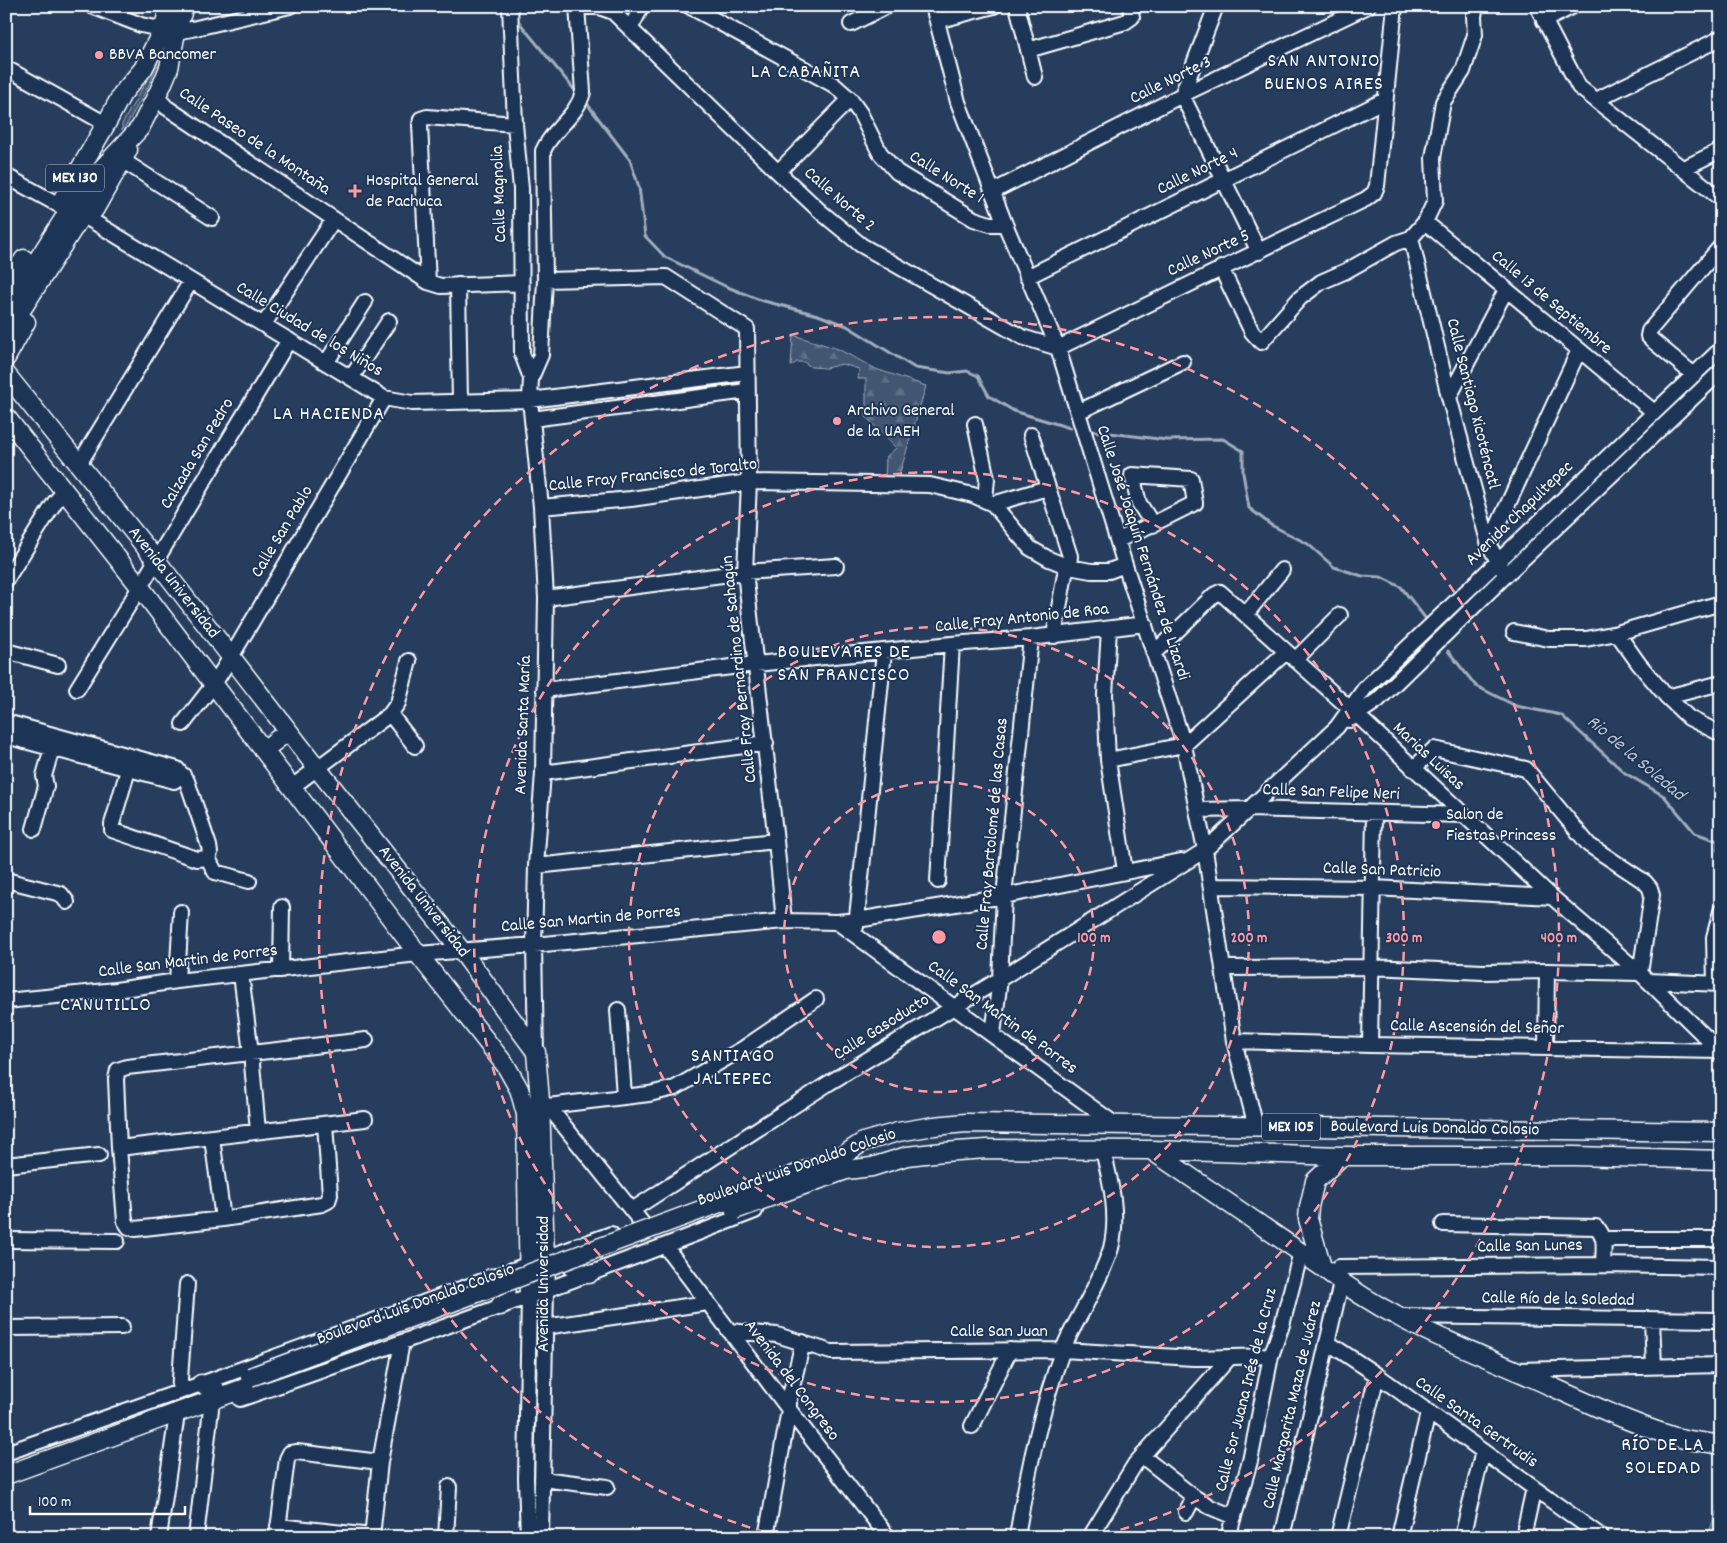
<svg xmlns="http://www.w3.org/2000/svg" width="1727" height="1543" font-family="Dekko,sans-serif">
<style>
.green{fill:#425672;stroke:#a0aab8}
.forest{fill:url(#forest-firs);stroke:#a0aab8}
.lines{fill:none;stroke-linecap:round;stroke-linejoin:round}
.stream{stroke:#a4aebb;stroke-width:3}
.minor-casing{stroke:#fff;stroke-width:18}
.major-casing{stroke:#fff;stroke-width:21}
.minor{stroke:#1d3557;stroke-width:14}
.major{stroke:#1d3557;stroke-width:18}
.major-bridge-casing{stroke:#fff;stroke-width:21;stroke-linecap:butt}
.major-bridge{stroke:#1d3557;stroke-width:18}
.ring{fill:none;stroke:#ff9aa2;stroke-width:2.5;stroke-dasharray:9 6}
.poi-dot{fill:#ff9aa2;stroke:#1d3557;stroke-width:2}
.labels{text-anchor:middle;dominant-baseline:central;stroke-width:4;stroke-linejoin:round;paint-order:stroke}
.shield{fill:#1d3557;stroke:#bbc2cd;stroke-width:1}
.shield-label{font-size:16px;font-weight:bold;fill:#fff}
.poi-label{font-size:18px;fill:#fff;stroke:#1d3557;text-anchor:start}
.street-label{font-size:18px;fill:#fff;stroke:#1d3557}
.water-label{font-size:19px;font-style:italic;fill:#bbc2cc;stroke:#1d3557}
.quarter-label{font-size:20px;letter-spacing:1px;fill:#fff;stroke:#1d3557}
.centre{fill:#ff9aa2;stroke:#1d3557;stroke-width:2.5}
.ring-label{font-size:15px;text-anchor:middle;font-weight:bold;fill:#ff9aa2;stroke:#1d3557;stroke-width:4;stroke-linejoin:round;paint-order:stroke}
</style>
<defs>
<pattern id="forest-firs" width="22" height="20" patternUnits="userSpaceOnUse" patternTransform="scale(1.25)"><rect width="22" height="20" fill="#425672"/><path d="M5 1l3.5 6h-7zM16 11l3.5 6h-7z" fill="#5e6f87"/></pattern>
</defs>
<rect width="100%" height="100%" fill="#263d5e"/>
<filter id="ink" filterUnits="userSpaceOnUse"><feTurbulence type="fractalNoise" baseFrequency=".02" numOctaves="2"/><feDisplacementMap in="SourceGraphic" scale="10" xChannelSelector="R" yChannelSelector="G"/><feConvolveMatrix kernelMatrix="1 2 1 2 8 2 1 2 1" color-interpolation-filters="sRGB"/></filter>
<g filter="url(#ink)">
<path class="green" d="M157 62 158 64 150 83 126 126 122 130V124Z
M1719 1506H1721V1537H1707Z"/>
<path class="forest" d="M793 335 838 349 876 369 926 386 898 479H885L886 457 896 448 866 417V379H858L859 369 842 364 826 368 811 367 804 362H797L791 366Z"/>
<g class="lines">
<path class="stream" d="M518 21 577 93
M585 101 630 160 639 187 645 236 665 257 725 286 760 300 818 315 847 326 915 368 950 373 967 371 978 376 989 396 1014 411 1070 428
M1093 431 1167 440 1223 439 1243 451V473L1249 508 1271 525 1308 544 1334 567 1362 576 1381 577 1401 587 1426 619
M1448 651 1476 686 1516 706 1561 715 1625 773 1664 796 1695 833 1718 841 1717 850 1721 851"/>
<defs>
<path id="minor" d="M92 6 141 25 176 32 192 29 290 6
M510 6 515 124 521 189 522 354 531 378
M689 6 834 85 850 99 860 113 880 153 897 172 974 219 990 224H1005
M933 6 958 102 1005 224 1058 348 1125 565 1184 745 1205 850 1234 1041 1256 1127
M1017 6 1035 77
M1216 6 1182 95 1259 252
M1537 6 1579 87 1721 199
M577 7H599L613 12 778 172 822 213 861 245 1022 337 1058 348 1366 199 1374 193 1377 186 1395 6
M937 21 994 6
M1544 21 1573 6
M851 24 887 6
M630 29 642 6
M1028 50 1125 22 1132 17 1130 6
M6 68 106 124
M157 97 166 107 428 282 441 286 521 283
M1596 100 1721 38
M122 160 212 218
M1684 168 1721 150
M778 172 850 99
M6 176 59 205
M992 192 1182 95 1368 6
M89 219 384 398 412 403 530 400 747 373
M1425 222 1654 412
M1411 238 1449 397 1489 545 1502 569
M1221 268 1252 332 1261 342 1300 298 1321 282 1346 271 1396 243 1411 238 1425 222 1435 201 1433 158 1443 102 1463 71 1475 35 1474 16 1476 6
M1027 277 1385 100
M545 280 666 277 747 329 749 482 745 572 776 841 784 921
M428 282 420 125 421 119 427 117 515 124
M458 285 460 402
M264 324 334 219
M326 363 365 302
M1694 375 1653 341 1648 336 1649 331 1721 246
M351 378 389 321
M1449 397 1506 290
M1078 412 1183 362
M532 419 747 391
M975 424 987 479 985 500
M1031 435 1070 556 1069 567 1065 574 1054 636
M79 464 191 281
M993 504 1047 488
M541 507 631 499 749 482 930 485 973 495 993 504 1017 533 1030 548 1049 559 1069 567 1091 571H1109L1125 565
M1118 540C1144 529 1169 516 1195 503L1191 479 1132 475 1139 503 1153 525
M1489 545 1579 350
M6 580 55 502 65 491
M546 598 745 572 836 566
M1246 614 1282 570
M1109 629 1105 695 1108 760 1125 871
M1514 632 1549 639H1586L1617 633 1721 603
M1617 633 1639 664 1667 697 1689 718 1721 734
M6 651 58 665
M1155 652 1214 595 1220 592 1357 715 1552 897 1640 973 1721 1052
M1295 660 1340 615
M77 689 140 587 289 340
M544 690 756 664 952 644 1031 638 1145 624
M1667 697 1721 683
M390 714 415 746
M1349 720 1378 700 1506 575 1721 371
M6 722 177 769 187 781 209 846 210 853 208 858
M183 724 214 684 231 657 384 398
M6 736 174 781 183 775
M1108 760 1184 745 1286 652
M128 770 112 824V830L197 859 208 858
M543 773 766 743
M292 787 390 714 398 703 409 661
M1198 810 1249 809 1463 815
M34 829 46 786 44 776 52 748
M208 858 215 872 249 881
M536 866 776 841
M6 880 61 894 67 902
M938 881 952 644
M1211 886 1373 888 1552 897
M837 922 1116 1125
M856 927 884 652
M1223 968 1372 967 1483 972 1547 971 1640 973 1652 895 1650 888 1645 882 1589 845 1526 769 1434 749 1413 769
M281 970 282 907
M241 974 251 1053 258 1131
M177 981 181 912
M1648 981 1721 984
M1715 984 1714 937 1721 911
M6 1001 116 990 177 981 418 954 534 945 784 921 837 922 857 920 1004 896 1181 861
M618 1010 624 1096
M993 1034 1000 979 1004 896 1031 638
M1234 1041 1370 1045 1721 1051
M1370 1045 1374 813
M1546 1047 1547 971
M536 1052 534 945 536 866 543 773 546 598 541 507 530 400 531 378 541 355 545 280 543 151C552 129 577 117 583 92L577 6
M543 1103 548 1106 642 1223
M548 1106 649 1094 675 1088 744 1048 816 999
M325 1124 330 1195 328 1201 322 1204 223 1219 135 1229 129 1227 125 1221 119 1148 116 1079 118 1070 127 1067 366 1040
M212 1138 223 1219
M119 1148 365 1119
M6 1165 99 1155
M632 1210 829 1083 1000 979 1205 850 1337 727 1365 688 1721 349
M1443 1224 1596 1227C1607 1236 1603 1251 1603 1265
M1604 1239H1721
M6 1240 117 1241
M665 1246 807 1433 888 1537
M1339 1267 1603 1265 1721 1267
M1399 1316 1721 1320
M1652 1320 1654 1366
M545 1327 707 1303
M6 1328 122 1327
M729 1331 777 1335 831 1352 1063 1350 1193 1358 1271 1356
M1327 1342 1377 1375 1602 1537
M1517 1370 1721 1365
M179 1392 187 1284
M240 1399C413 1339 585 1277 755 1211
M972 1426 1010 1350
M6 1453 179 1392 611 1234
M1142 1456 1194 1497 1210 1507 1234 1517
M542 1479 607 1487
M1186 1512 1194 1497
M278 1526 372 1536
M159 1537 176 1421
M196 1537 211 1409
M277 1537 287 1459 290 1453 297 1452 380 1462
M372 1537 380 1462 402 1342
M446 1537 449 1487
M528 1537 526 1478 529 1295
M541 1537 546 1289
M766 1537 789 1410V1400L803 1342
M1017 1537C1027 1474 1040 1412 1062 1352 1068 1335 1078 1320 1086 1304 1095 1286 1105 1268 1111 1248 1119 1216 1111 1182 1103 1151
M1090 1537 1135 1464 1230 1357
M1228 1537 1250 1461 1271 1356 1282 1325 1301 1252
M1282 1537 1341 1283
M1338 1537 1377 1375
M1399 1537 1428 1413
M1462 1537 1483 1451
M1523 1537 1534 1488"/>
<path id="major" d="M61 202 106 124 122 94 143 69 163 29 170 6
M94 210 128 150
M6 286 24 259
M6 310 82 190 140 128 162 85 169 68 176 32 184 6
M6 334 78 221 94 187
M6 358 26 322
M6 374 156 560 317 768 461 950 536 1052 540 1101 546 1289
M6 417 140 587 418 954 506 1066 519 1089 526 1114 529 1295
M264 750 288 731
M1151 1150 1322 1267C1381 1315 1446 1340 1515 1370 1567 1393 1618 1419 1672 1436 1688 1441 1705 1442 1721 1445
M779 1181 842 1156 863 1142 898 1132 934 1126 966 1123 1721 1132
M784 1192 846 1170 872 1167 907 1156 943 1152 987 1149 1151 1150 1342 1156H1574L1721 1160
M579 1246 571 1256 572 1266 581 1273 589 1274
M1322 1267 1308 1219 1309 1207 1315 1181 1342 1156
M491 1278 502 1281C509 1290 507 1298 500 1306
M201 1384 216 1390
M6 1475 253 1385"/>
</defs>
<use href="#minor" class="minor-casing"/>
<use href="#major" class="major-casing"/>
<use href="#minor" class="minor"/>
<use href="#major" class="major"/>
<defs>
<path id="major-bridge" d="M735 1210 784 1192
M250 1377 779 1181"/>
</defs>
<use href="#major-bridge" class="major-bridge-casing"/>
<use href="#major-bridge" class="major-bridge"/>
</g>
</g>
<g class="ring">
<circle cx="939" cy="937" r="155"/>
<circle cx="939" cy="937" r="310"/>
<circle cx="939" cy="937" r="465"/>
<path d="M779 1536A620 620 0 1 1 1099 1536"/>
</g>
<g class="poi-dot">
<circle cx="99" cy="55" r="5"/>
<path d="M352.5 183.5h5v5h5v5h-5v5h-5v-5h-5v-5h5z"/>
<circle cx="837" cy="421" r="5"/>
<circle cx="1436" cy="825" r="5"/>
</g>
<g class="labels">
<g class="shield">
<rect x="46" y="164.5" width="58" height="27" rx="4"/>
<rect x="1262" y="1113.5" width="58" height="27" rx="4"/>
</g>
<g class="shield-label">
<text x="75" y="178">MEX 130</text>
<text x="1291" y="1127">MEX 105</text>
</g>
<g class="poi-label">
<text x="109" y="55">BBVA Bancomer</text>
<text x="366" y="181">Hospital General<tspan x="366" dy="21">de Pachuca</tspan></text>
<text x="847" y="411">Archivo General<tspan x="847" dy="21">de la UAEH</tspan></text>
<text x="1446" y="815">Salon de<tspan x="1446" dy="21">Fiestas Princess</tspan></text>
</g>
<g class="street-label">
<text transform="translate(1171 81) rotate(-26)">Calle Norte 3</text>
<text transform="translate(254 142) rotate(34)">Calle Paseo de la Montaña</text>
<text transform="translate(1198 172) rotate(-26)">Calle Norte 4</text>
<text transform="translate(946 178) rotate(32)">Calle Norte 1</text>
<text transform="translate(500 194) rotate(-92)">Calle Magnolia</text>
<text transform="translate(839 200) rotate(41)">Calle Norte 2</text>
<text transform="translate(1209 254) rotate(-25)">Calle Norte 5</text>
<text transform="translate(1551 303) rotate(40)">Calle 13 de Septiembre</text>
<text transform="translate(309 330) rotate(31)">Calle Ciudad de los Niños</text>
<text transform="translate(1472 404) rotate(76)">Calle Santiago Xicoténcatl</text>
<text transform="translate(198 454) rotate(-59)">Calzada San Pedro</text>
<text transform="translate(653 476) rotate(-6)">Calle Fray Francisco de Toralto</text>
<text transform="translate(1520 514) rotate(-44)">Avenida Chapultepec</text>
<text transform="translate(283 532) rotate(-59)">Calle San Pablo</text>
<text transform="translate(1142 553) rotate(72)">Calle José Joaquín Fernández de Lizardi</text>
<text transform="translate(173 583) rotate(52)">Avenida Universidad</text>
<text transform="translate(1022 619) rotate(-6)">Calle Fray Antonio de Roa</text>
<text transform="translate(740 669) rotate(-96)">Calle Fray Bernardino de Sahagún</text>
<text transform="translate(524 725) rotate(-88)">Avenida Santa María</text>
<text transform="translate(1428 757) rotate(43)">Marias Luisas</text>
<text transform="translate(1331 793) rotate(2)">Calle San Felipe Neri</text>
<text transform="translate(993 834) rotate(-85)">Calle Fray Bartolomé de las Casas</text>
<text transform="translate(1382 871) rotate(2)">Calle San Patricio</text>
<text transform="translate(423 902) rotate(52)">Avenida Universidad</text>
<text transform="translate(591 920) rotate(-5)">Calle San Martin de Porres</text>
<text transform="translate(188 962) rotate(-7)">Calle San Martin de Porres</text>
<text transform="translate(1002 1018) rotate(36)">Calle San Martin de Porres</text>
<text transform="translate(882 1028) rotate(-32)">Calle Gasoducto</text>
<text transform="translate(1477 1028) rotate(1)">Calle Ascensión del Señor</text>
<text transform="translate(1435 1129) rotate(1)">Boulevard Luis Donaldo Colosio</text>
<text transform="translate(797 1168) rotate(-19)">Boulevard Luis Donaldo Colosio</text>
<text transform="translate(1530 1247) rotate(-1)">Calle San Lunes</text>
<text transform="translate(544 1284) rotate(-90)">Avenida Universidad</text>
<text transform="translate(1558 1300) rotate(1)">Calle Río de la Soledad</text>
<text transform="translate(416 1305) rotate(-20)">Boulevard Luis Donaldo Colosio</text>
<text x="999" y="1332">Calle San Juan</text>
<text transform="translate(791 1381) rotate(53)">Avenida del Congreso</text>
<text transform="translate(1247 1390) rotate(-76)">Calle Sor Juana Inés de la Cruz</text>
<text transform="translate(1293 1405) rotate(-77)">Calle Margarita Maza de Juárez</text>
<text transform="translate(1476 1423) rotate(35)">Calle Santa Gertrudis</text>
</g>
<g class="water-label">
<text transform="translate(1635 759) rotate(40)">Rio de la Soledad</text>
</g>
<g class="quarter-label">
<text x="1324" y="62">SAN ANTONIO<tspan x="1324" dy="23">BUENOS AIRES</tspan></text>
<text x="806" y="73">LA CABAÑITA</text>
<text x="329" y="415">LA HACIENDA</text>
<text x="844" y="653">BOULEVARES DE<tspan x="844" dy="23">SAN FRANCISCO</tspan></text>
<text x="106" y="1006">CANUTILLO</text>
<text x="733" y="1057">SANTIAGO<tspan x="733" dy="23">JALTEPEC</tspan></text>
<text x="1663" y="1446">RÍO DE LA<tspan x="1663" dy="23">SOLEDAD</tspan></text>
</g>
</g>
<circle cx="939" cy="937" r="8" class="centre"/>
<g class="ring-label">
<text x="1094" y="942">100 m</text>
<text x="1249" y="942">200 m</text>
<text x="1404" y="942">300 m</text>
<text x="1559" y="942">400 m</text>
</g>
<rect width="1727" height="1543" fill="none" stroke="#1d3557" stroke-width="25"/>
<rect x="12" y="12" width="1702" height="1518" fill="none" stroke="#fff" stroke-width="2" filter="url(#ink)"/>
<path d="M30 1506v8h155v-8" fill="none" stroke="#ffffff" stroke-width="2.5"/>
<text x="38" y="1506" font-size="15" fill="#ffffff" stroke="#1d3557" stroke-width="4" paint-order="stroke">100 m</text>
</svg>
